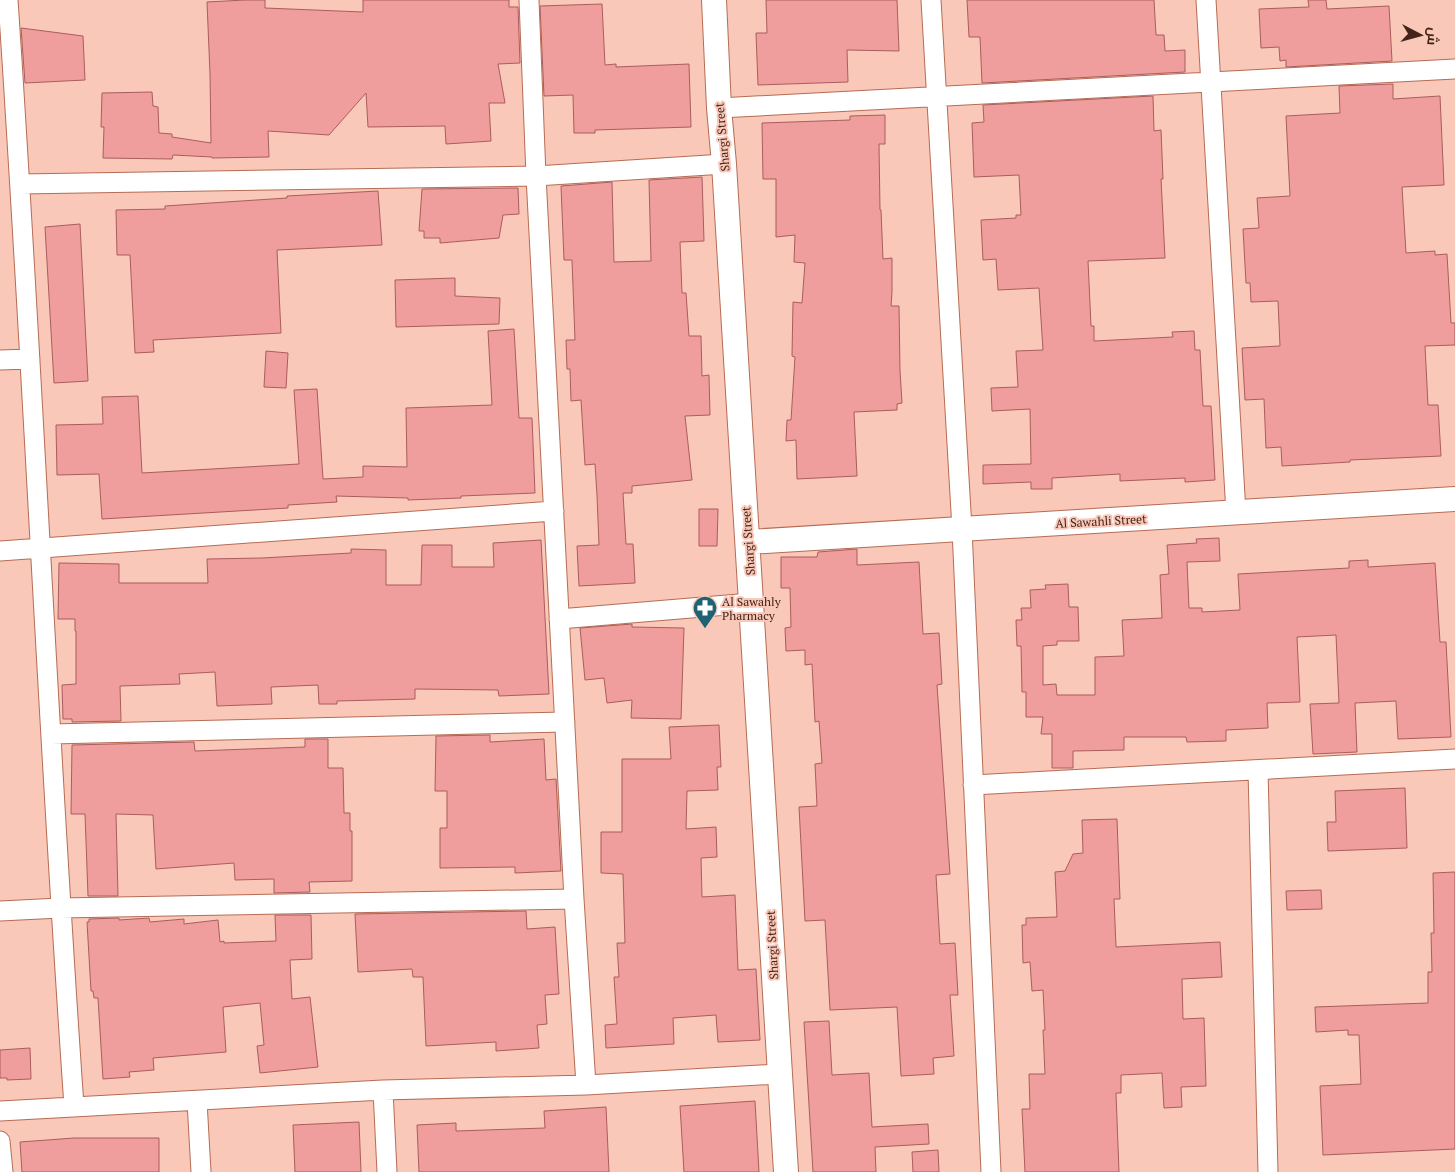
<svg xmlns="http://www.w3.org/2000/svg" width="1455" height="1172" font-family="'PT Serif',Cairo,serif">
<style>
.building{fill:#f09d9d;stroke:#aa5d5f}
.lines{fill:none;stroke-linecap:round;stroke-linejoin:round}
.minor-casing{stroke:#b66c54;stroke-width:21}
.tertiary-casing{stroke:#b66c54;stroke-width:26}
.minor{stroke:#fff;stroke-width:19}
.tertiary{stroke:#fff;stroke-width:24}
.labels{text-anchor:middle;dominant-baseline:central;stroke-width:4;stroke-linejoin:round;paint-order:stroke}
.street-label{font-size:12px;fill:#43241a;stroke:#f9c8b8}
.poi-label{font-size:12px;fill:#43241a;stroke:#f9c8b8;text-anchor:start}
</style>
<rect width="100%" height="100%" fill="#f9c8b8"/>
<path class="building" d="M245 0H265V8L363 12V0H509V7H518L520 63 498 64 505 103H489L491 141 446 144 445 126 368 127 366 93 329 135 268 131 269 157 212 158V157L173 155 172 159 103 158 104 127H101L102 93 152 92 153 106 158 107 159 133 172 134V137L211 143 210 74 207 2Z
M766 0H897L899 51 847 50 848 82 758 85 756 33H767Z
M967 0H1154L1156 35H1164L1165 51 1185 50V72L982 83 980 37H969Z
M1308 0H1326L1327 9 1389 6 1392 61 1286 67V60L1280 61 1279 47 1261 48 1259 9 1309 7Z
M602 4 605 65 616 64V67L689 64 691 127 595 130V133H574L573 95 544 96 540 6Z
M21 28 83 36 85 80 25 83Z
M1393 84V99L1440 96 1444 185 1402 187 1406 253 1435 251V255L1447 254 1451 323H1455V345L1425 346 1428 405H1438L1441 456 1350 460V462L1282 466 1281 447 1266 448 1264 399 1245 400 1242 348 1280 346 1278 301 1251 302 1250 283H1246L1243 229 1259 228 1257 198 1290 196 1286 116 1340 113 1339 86Z
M1153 96 1154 131 1161 130 1163 179H1161L1165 258 1088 261 1091 326H1094V341L1173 337 1172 332 1194 331 1195 350H1200L1203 406H1211L1215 480 1185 482V478L1120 481V474L1052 478V489H1031V482L983 484V465L1031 464 1030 409 992 411 991 388 1018 387 1016 351 1043 350 1039 288 998 290 996 259 983 260 981 220 1016 218V215H1021L1019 175 974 177 972 123 984 122 983 105Z
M885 115V144H879L880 210H881L883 259 892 258V292L891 306H899L900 371 902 403 897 404V410L854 412 857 476 797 479 796 440 786 441 787 420H791L795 357 792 356 793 302 802 303 805 263 794 262 795 235 776 237V179H763L762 123 850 120V116Z
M702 177 704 241 680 242 682 293H686L689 336H701L702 376 709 375 710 415 685 416 692 480 632 486V493H623L626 544H633L635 583 579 586 577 546 599 545 597 495 595 464 585 465 581 400 571 401 570 369H567L566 340H575L572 260H564L561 186 612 182 614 262 651 261 649 180Z
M518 188 519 214 503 215 499 238 440 243V238H424V231H419L422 189Z
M378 191 382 245 277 250 281 333 153 340 154 352 135 353 130 255H117L116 210 165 209V206L287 198V196Z
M80 224 88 381 54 383 45 227Z
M455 278V296L500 298 499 324 396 327 395 280Z
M514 329 519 418H532L535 493 461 496V498L408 500V498L336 496 337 502 288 505V508L102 519 99 474 57 475 56 425 103 424 102 397 138 396 142 473 299 464 294 390 317 389 323 479 363 477V466L407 467 406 408 492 405 488 331Z
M266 351 288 353 286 388 264 387Z
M699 509H718L717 546H699Z
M1219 538 1220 561 1187 562 1189 608H1202V612L1240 610 1238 574 1349 568V561L1368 560V567L1435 563 1440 642H1446L1451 737 1398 739 1396 701 1355 703 1357 752 1313 754 1310 704 1339 703 1336 635 1297 637 1300 702 1267 703 1268 728 1226 730V741L1187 742 1186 737H1124V750L1073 751V768H1052V734H1041L1043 717H1026V692H1022L1021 646H1017L1016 620H1022L1021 608H1031L1030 590 1046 589 1045 585 1068 584 1069 607H1078L1079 641H1057V645L1043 646V685L1056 684 1057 695H1095V657L1124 656 1122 620 1162 618 1160 575 1169 574 1167 545 1197 543 1196 539Z
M541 540 549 694 499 696 498 690 415 689V699L337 701V704H319L318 685 271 687 272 704 217 706 215 672 179 674 180 684 120 686 121 721 72 722V719H63L62 685 76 684V631H75V619H58L59 563 119 564V583H208L207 559 262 558 351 553V549L386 550V585H421L422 545H452V567H494L493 543Z
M857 549V565L919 562 923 634 939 633 942 684 937 685 950 874 936 875 940 944 955 943 958 995H950L954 1056 933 1058 934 1074 901 1076 897 1007 830 1010 825 920 805 921 799 807 817 806 815 764 822 763 819 721 815 722 812 664 805 665V650L786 651 785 628 791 627 790 588H781V557H817L818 552Z
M632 624V627L684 628 681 719 631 718 632 700 607 703 604 678 585 680 580 628Z
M719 725 721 767H717L718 790 687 791 686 829 716 827 717 857 701 858 702 897 735 895 738 970 756 969 760 1040 718 1042 716 1015 673 1018 674 1044 606 1048 605 1025 617 1024 614 977H619L617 943H625L623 874 601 873V832H622V759H671L669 727Z
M490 735V742L544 739 546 780 556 779 561 871 515 873V867L440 868V828H447V791H435L436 736Z
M305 739H328V768H343L344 813H350V831H352V881L309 882 310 892 274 893V879L235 880 234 863 156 869 153 815 116 814 118 896H88L85 814H71L72 745 194 742 195 751 305 747Z
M1405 788 1407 848 1328 851 1327 822H1336L1335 791Z
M1117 819 1120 899H1114L1116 947 1220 942 1222 977 1182 979 1183 1019 1204 1018 1206 1086 1181 1087 1182 1107 1164 1108 1162 1073 1121 1075V1093H1116L1119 1172H1025L1022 1109H1030L1029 1074H1045L1043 1030H1045L1043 990 1032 991 1030 962 1023 963 1022 925H1026V918L1057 917 1055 872 1065 871 1073 854 1083 853 1082 820Z
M1455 872V1149L1323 1155 1320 1086 1361 1084 1359 1035H1348V1030L1316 1032 1315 1007 1428 1003V972H1432L1431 933H1434L1433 873Z
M1321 890 1322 909 1287 910 1286 891Z
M526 911 527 929 555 927 559 994 545 995 547 1024 537 1025 539 1048 496 1051V1042L426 1046 423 977H413L412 969 358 972 355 914Z
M275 915H311L312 959 290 960 292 999 310 997 318 1067 260 1073 257 1046 264 1045 260 1003 223 1007 226 1052 153 1058 154 1070 129 1072 130 1077 103 1079 98 998H94L93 991H91L87 922H89V919L119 918V920L149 918 150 922 184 919V924L218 920 220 942 224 941V943L276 941Z
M829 1021 832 1075 869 1073 872 1127 928 1124 929 1144 875 1147 876 1172H813L804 1022Z
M30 1048 31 1079 7 1080V1078H0V1050Z
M755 1101 759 1172H684L680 1106Z
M606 1107 609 1172H419L417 1125 456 1123V1131L545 1128 544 1111Z
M359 1122 361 1172H295L293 1125Z
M74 1138H159V1172H22L20 1142Z
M938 1150 939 1172H913L912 1152Z"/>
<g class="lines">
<defs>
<path id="minor" d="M8 0C33 368 48 738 74 1106
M529 0 536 176 574 899 586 1085
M931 0 962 529 991 1172
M1206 0 1236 513
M719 108 1455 69
M20 184 536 176 724 164
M0 360 30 359
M0 551 554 511
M559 619 751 603
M51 734 565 722
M1258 770 1268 1172
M973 785 1455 759
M0 911 60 908 574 899
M383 1090 387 1172
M197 1101 201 1172
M0 1111 383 1090 586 1085 779 1074
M0 1141 3 1172"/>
<path id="tertiary" d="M714 0 719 108 724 164 786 1172
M748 542 1455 499"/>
</defs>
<use href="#minor" class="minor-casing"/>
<use href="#tertiary" class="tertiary-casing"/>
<use href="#minor" class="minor"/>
<use href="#tertiary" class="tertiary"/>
</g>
<defs>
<symbol id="pharmacy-pin" viewBox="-11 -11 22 30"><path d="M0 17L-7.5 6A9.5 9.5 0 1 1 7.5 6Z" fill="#1e6274" stroke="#f9c8b8"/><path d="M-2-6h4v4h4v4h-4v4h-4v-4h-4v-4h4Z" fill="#fff"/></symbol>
</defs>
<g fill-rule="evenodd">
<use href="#pharmacy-pin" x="691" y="594" width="28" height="38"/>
</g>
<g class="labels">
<g class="street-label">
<text transform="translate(722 137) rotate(-95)">Shargi Street</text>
<text transform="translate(1101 521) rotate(-3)">Al Sawahli Street</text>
<text transform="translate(748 541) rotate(-94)">Shargi Street</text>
<text transform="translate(772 945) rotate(-93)">Shargi Street</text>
</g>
<g class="poi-label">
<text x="722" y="601">Al Sawahly<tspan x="722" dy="14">Pharmacy</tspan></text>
</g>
</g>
<g transform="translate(1420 35) rotate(96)" stroke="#f9c8b8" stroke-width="4" paint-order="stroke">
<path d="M0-4L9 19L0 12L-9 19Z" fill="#43241a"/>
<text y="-8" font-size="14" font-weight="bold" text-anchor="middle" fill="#43241a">ش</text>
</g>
</svg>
